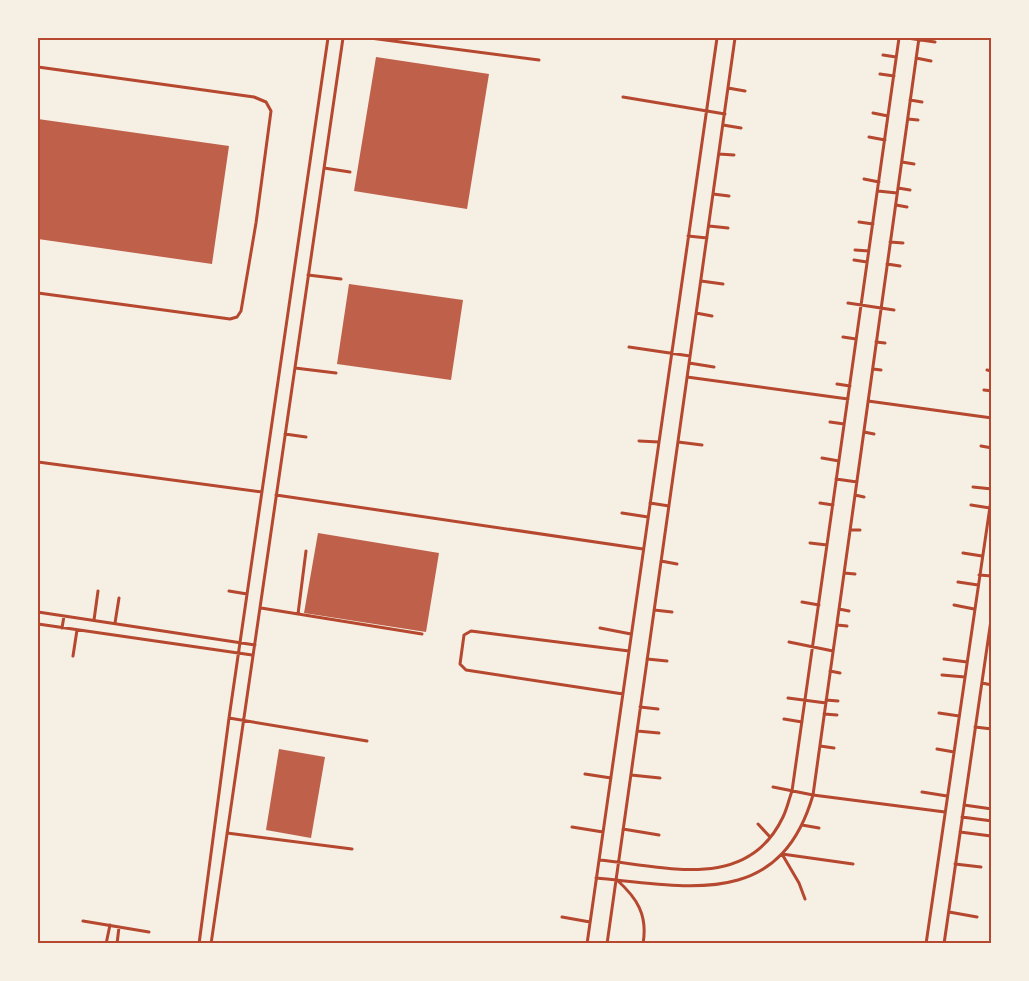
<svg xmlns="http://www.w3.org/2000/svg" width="1029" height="981" font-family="Rubik,sans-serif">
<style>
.building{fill:#bf614a}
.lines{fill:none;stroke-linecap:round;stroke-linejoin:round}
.service{stroke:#b5482f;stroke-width:3}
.neatline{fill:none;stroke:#b5482f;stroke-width:2}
</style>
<rect width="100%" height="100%" fill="#f6efe4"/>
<path class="building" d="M376 57 489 74 467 209 354 191Z
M38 119 229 146 212 264 38 239Z
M349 284 463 300 451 380 337 364Z
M318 533 439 553 426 632 304 613Z
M279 749 325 757 311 838 266 830Z"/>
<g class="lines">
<path class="service" d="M370 38 539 60
M907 38 935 42
M883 55 896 57
M916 58 931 61
M38 67 254 97 266 102 271 111 256 223 241 311 237 317 230 319 38 293
M880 74 894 76
M728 88 745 91
M623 97 725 114
M910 100 922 102
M873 113 888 116
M908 119 918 120
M723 125 741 128
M869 137 885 140
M719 154 734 155
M902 162 914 164
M324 168 350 172
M864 179 879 182
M898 188 910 190
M878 191 897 193
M713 194 729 196
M896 205 907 207
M859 222 873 224
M709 226 728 228
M688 236 707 238
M890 242 903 243
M855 250 869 251
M854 260 867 262
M887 264 900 266
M308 275 341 279
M701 281 723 284
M848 303 894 310
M696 313 712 316
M843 337 856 339
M876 342 885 343
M629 347 690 356
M689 363 714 367
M295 368 336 373
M873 369 881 370
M987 370 992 371
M687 377 848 399
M837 384 850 386
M984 390 992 391
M868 401 992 418
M830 422 844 424
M864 432 874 434
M285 434 306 437
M639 441 659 442
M678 442 702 445
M981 446 992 448
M822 458 839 461
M38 462 262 492
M836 479 857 482
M973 487 992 489
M276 495 643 549
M855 495 864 497
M650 503 669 506
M820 503 833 505
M971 505 990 508
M622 513 648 517
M850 530H860
M810 543 827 545
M963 553 982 556
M661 561 677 564
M844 573 855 574
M979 575 992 576
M958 582 978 585
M229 591 247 594
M802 602 819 605
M954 605 974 609
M261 608 422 634
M839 609 849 611
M654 610 672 612
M38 612 255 645
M298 614 306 551
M94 620 98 591
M115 623 119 598
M38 624 252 655
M837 625 847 626
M62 628 64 616
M600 628 631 634
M789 642 833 651
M73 656 77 630
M647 659 667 661
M944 659 967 662
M830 671 840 673
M942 675 965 677
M982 683 992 685
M623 694 466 670 460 664 464 635 471 631 629 651
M788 698 826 703
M826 700 838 701
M640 707 658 709
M939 713 959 716
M824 714 837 715
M229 718 367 741
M784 719 802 722
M975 727 992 729
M637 731 659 733
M820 746 834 748
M937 749 954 752
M585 774 611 778
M631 775 660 778
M773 787 813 795 945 812
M922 792 947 796
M964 805 992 809
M962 817 992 821
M758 824 770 837
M802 825 819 828
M572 827 603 832
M623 829 659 835
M960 832 991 836
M227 833 352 849
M782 854 853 864
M782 854 799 883 805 899
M599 860C664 866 747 893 783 817 787 809 789 799 792 791L899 38
M955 864 981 867
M596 878C690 887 780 909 813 795L919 38
M617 880C637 898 648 915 643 944
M949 912 977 917
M562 917 590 922
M83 921 149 932
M106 944 110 925
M117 944 119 927
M199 944 229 718 328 38
M211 944 343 38
M587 944 717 38
M607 944 735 38
M926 944 992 493
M944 944 992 613"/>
</g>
<rect width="1029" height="981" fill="none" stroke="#f6efe4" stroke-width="78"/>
<rect x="39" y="39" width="951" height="903" class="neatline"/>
</svg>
